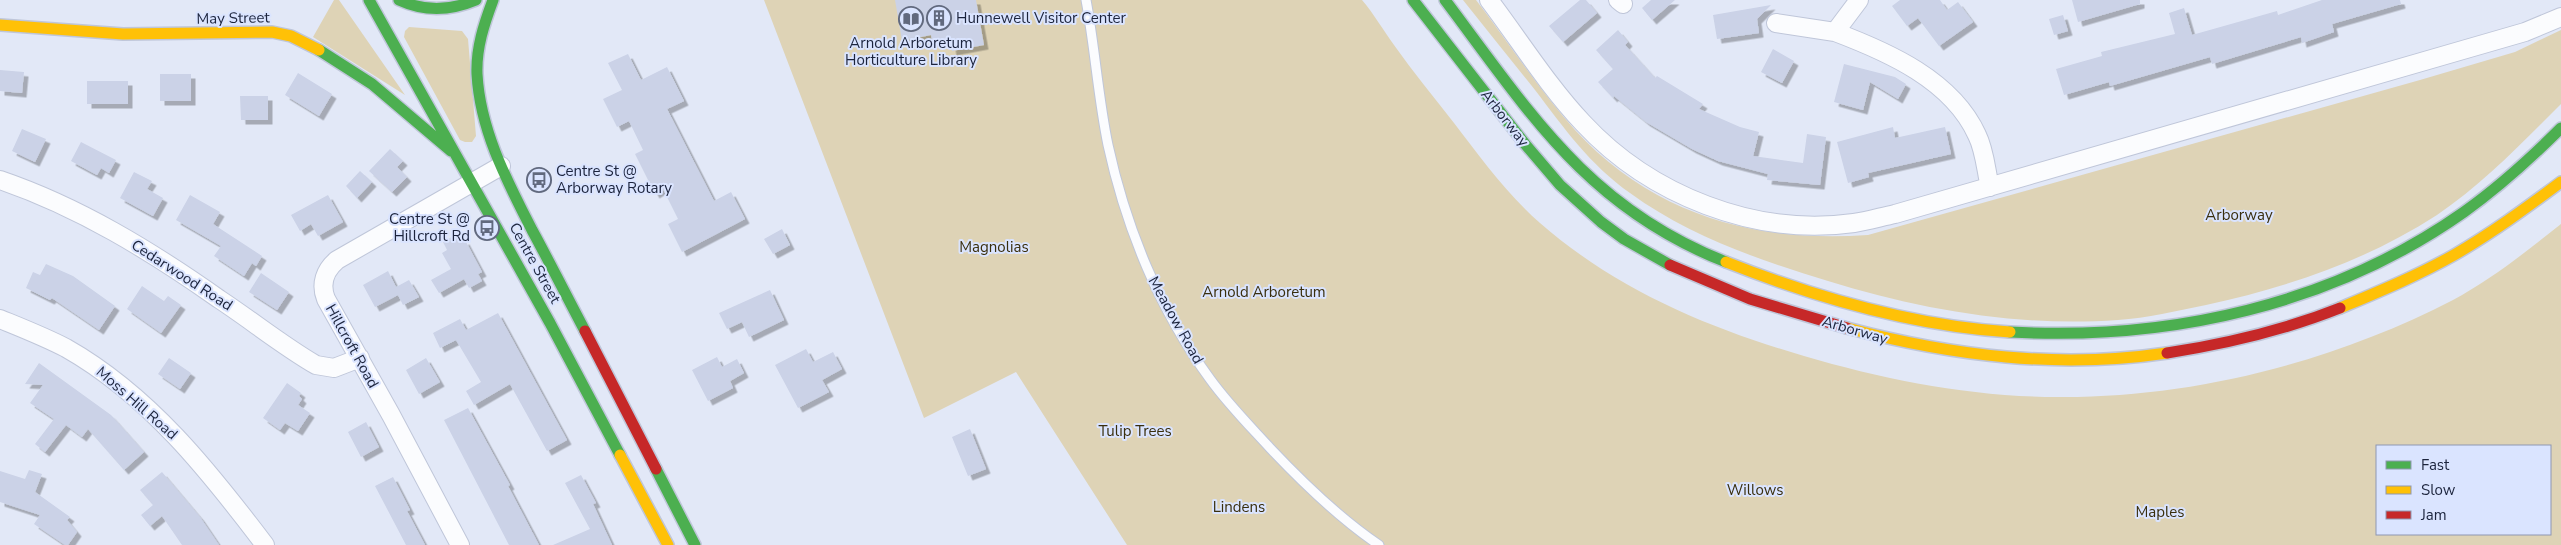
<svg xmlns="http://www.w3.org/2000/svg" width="2561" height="545" font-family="'Nunito Sans',sans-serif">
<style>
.green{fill:#ded3b6;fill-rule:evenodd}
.building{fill:#cbd2e7;filter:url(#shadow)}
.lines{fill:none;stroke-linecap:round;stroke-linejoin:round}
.lane-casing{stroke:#bfc6d9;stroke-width:11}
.street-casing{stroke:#bfc6d9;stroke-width:20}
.fast-casing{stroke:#bfc6d9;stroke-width:14}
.slow-casing{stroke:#bfc6d9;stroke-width:14}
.jam-casing{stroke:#bfc6d9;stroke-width:14}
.lane{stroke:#fbfcfe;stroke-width:9}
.street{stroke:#fbfcfe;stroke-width:18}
.fast{stroke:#4caf50;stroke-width:11}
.slow{stroke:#ffc107;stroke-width:11}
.jam{stroke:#c62828;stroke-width:11}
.labels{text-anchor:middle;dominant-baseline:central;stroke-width:4;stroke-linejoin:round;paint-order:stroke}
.street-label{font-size:15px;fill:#1c243d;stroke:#dae4ff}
.poi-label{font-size:15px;fill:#1c243d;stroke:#dae4ff;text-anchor:start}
.park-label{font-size:15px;fill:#392e0c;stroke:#dae4ff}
</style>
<defs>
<filter id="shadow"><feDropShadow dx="4.5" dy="4.5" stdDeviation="0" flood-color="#0004"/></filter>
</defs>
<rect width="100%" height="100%" fill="#e2e8f7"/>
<path class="green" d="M334 0H339L405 95 313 37Z
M764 0H1362C1374 14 1383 30 1394 45 1413 72 1434 97 1454 123 1480 157 1507 194 1540 223 1617 290 1708 328 1804 356 1886 380 1972 397 2058 397 2193 398 2333 362 2453 300 2492 279 2527 251 2561 224V545H1127L1016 372 924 418ZM2377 446H2550V534H2377Z
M1463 0H1476C1509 43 1539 90 1575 130 1653 215 1756 243 1868 235L2420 80 2515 52 2561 30V104C2522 143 2483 184 2437 215 2366 261 2288 287 2206 305 2177 311 2147 318 2118 320 2020 327 1921 310 1828 281 1759 260 1689 236 1630 193 1590 165 1564 128 1535 90 1511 60 1487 30 1463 0Z
M409 27 462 31 468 39 476 136 472 142H465L460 140 404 37 405 31Z"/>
<path class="building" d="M895 0H976L984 45 952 51 950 39 932 42 931 35 902 41Z
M1580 0H1586L1597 13 1563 42 1549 26Z
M1651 0H1675L1652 20 1642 8Z
M1900 0H1940L1947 10 1958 2 1973 22 1939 46 1918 18 1907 26 1892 6Z
M2072 0H2140V4L2078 22Z
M2322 0H2400L2401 4 2332 24 2334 32 2302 43 2301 37 2212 64 2210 57 2110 86 2109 82 2064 95 2056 69 2102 56 2101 52 2175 34 2169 13 2184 8 2192 35 2277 11 2278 15Z
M1771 5 1757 19 1759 33 1717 39 1713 15Z
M2063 15 2068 31 2054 35 2049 19Z
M1618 30 1628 42 1625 45 1655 78 1657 76 1703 104 1699 109 1740 127 1759 132 1753 156 1803 163 1807 134 1826 137 1820 185 1767 180 1768 174 1718 161 1692 149 1646 122 1614 96 1613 98 1598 82 1613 69 1596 50Z
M1773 49 1794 61 1782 83 1761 72Z
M628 54 641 80 667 67 684 101 667 109 714 201 731 192 745 219 682 252 668 224 678 219 663 189 655 194 635 154 643 150 629 121 617 127 603 99 622 90 608 63Z
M1844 64 1895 77 1906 84 1898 99 1870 82 1863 110 1834 102Z
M0 70 24 72 22 93 0 91Z
M298 73 332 94 319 116 285 95Z
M160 74H191V101H160Z
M87 81H128V104H87Z
M240 96H268V120H241Z
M1893 127 1895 138 1945 127 1951 154 1868 173 1869 177 1848 183 1837 142Z
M22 129 46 139 35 162 12 151Z
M81 142 116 160 109 173 101 168 97 175 71 161Z
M390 149 403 161 397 167 407 177 392 192 369 171Z
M360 171 372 182 357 198 346 186Z
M134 172 152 181 147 189 163 198 153 216 120 198Z
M190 195 220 212 213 224 262 256 256 266 252 263 244 276 214 256 221 246 176 220Z
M328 195 343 222 318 236 311 224 300 231 291 215Z
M782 229 790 245 773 254 764 239Z
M457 234 461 242 465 240 482 272 478 274 482 281 469 288 464 279 439 293 431 280 451 269 442 253 447 250 443 242Z
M46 264 73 276 115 306 99 330 52 298 50 300 26 288 33 272 40 275Z
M388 271 396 287 409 280 419 297 403 305 398 295 375 307 363 285Z
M261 273 289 292 277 310 249 292Z
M142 286 164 301 168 296 181 305 161 333 127 309Z
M770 290 784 320 749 337 742 322 727 329 719 313Z
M498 313 567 440 547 451 510 384 474 405 466 391 481 382 456 340 440 348 433 333 460 319 466 330Z
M806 349 813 362 833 352 842 369 822 380 829 392 798 408 775 365Z
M717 357 722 367 737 359 744 373 730 381 733 388 708 401 692 370Z
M169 358 191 373 180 389 158 374Z
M426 358 440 382 419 394 406 370Z
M39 363 111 415 144 452 124 470 88 429 82 437 66 425 45 452 35 444 54 419 30 403 43 385 25 384Z
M287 383 301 393 299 396 302 399 298 405 310 413 298 431 285 423 280 430 263 418Z
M468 408 510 485 508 486 539 545H509L444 420Z
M366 422 379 447 361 457 348 432Z
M970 429 986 469 968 476 952 437Z
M29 470 42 474 35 492 70 517 67 520 77 532 68 545H65L34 524 40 515 0 502V471L25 479Z
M162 472 200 517 219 545H182L162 516 150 526 141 515 153 505 140 490Z
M581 475 596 503 593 504 612 545H553L590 529 565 483Z
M393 477 410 510 407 511 425 545H406L375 486Z"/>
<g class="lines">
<defs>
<path id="lane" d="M1086 0C1095 48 1098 97 1108 145 1126 228 1160 311 1210 379 1228 404 1249 425 1270 448 1303 483 1339 518 1379 545"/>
<path id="street" d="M1489 0C1520 41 1548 86 1583 123 1650 195 1755 237 1854 223 1867 221 1881 217 1895 214L2525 32 2561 17
M1618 0 1623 4
M1859 0 1835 32C1888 52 1952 80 1977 135 1985 151 1986 171 1990 187
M1776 23 1835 32
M0 180C79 207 151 251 219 299 251 320 283 346 316 365L334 368 360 358
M0 319C22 328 45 337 66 348 149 395 209 471 265 545
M460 545 391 415 326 299C320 284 325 270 337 260L501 166"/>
<path id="fast" d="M369 0 550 323 620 455
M399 0C425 12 450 11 476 0
M493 0C484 24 476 48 477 74 480 130 507 181 532 230 550 263 567 297 585 331
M1413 0 1525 144 1560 185 1601 222 1624 239 1670 265
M1445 0C1530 113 1588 208 1726 262
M319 50 372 84 451 151
M2010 332C2170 341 2332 305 2464 212 2499 187 2531 158 2561 128
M656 469 695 545"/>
<path id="slow" d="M0 25 123 34 272 32 291 36 319 50
M1726 262C1817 298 1913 326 2010 332
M2340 308C2378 292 2417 276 2454 255 2492 233 2526 208 2561 182
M1847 328C1953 356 2059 369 2167 353
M620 455 668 545"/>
<path id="jam" d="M1670 265 1750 299 1847 328
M585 331 656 469
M2167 353C2225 344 2285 330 2340 308"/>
</defs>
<use href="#lane" class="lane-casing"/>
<use href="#street" class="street-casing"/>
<use href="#fast" class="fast-casing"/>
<use href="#slow" class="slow-casing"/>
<use href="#jam" class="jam-casing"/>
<use href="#lane" class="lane"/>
<use href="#street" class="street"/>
<use href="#fast" class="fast"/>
<use href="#slow" class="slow"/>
<use href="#jam" class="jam"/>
</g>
<defs>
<symbol id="building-ring" viewBox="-11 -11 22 22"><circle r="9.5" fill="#dae4ff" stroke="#61697e" stroke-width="1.5"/><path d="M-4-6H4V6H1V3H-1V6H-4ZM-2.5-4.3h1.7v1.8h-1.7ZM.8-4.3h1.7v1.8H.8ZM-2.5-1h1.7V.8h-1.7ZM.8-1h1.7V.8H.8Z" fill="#61697e"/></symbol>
<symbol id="library-ring" viewBox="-11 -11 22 22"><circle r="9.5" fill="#dae4ff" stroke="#61697e" stroke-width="1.5"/><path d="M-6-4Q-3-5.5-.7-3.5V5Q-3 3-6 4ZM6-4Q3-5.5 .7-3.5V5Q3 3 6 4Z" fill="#61697e"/></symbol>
<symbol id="bus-ring" viewBox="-11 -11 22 22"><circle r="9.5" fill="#dae4ff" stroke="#61697e" stroke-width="1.5"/><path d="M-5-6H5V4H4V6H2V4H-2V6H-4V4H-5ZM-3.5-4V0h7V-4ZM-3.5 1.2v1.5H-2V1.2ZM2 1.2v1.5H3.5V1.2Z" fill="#61697e"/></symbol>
</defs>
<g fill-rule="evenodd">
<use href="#building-ring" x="925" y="4" width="28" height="28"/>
<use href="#library-ring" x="897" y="5" width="28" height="28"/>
<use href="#bus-ring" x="525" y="166" width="28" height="28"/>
<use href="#bus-ring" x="473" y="214" width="28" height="28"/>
</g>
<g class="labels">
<g class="street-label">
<text transform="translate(233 18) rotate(-1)">May Street</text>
<text transform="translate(1505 118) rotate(52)">Arborway</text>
<text transform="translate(535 263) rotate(61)">Centre Street</text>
<text transform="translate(182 275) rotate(33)">Cedarwood Road</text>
<text transform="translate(1176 320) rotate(61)">Meadow Road</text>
<text transform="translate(1855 330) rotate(16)">Arborway</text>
<text transform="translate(352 346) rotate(61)">Hillcroft Road</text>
<text transform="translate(137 403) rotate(41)">Moss Hill Road</text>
</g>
<g class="poi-label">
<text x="956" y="18">Hunnewell Visitor Center</text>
<text x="911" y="43" text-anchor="middle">Arnold Arboretum<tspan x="911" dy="17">Horticulture Library</tspan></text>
<text x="556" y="171">Centre St @<tspan x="556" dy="17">Arborway Rotary</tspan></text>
<text x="470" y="219" text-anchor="end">Centre St @<tspan x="470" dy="17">Hillcroft Rd</tspan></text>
</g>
<g class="park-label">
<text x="2239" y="215">Arborway</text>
<text x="994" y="247">Magnolias</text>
<text x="1264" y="292">Arnold Arboretum</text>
<text x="1135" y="431">Tulip Trees</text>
<text x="1755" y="490">Willows</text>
<text x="1239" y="507">Lindens</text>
<text x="2160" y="512">Maples</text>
</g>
</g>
<rect x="2376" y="445" width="175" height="90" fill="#dae4ff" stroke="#8e97b1"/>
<rect x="2386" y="461" width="25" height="8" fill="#4caf50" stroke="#8e97b1"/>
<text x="2421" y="470" font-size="15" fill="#1c243d">Fast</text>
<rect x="2386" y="486" width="25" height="8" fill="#ffc107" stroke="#8e97b1"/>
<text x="2421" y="495" font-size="15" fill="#1c243d">Slow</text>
<rect x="2386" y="511" width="25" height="8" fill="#c62828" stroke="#8e97b1"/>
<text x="2421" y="520" font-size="15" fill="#1c243d">Jam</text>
</svg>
